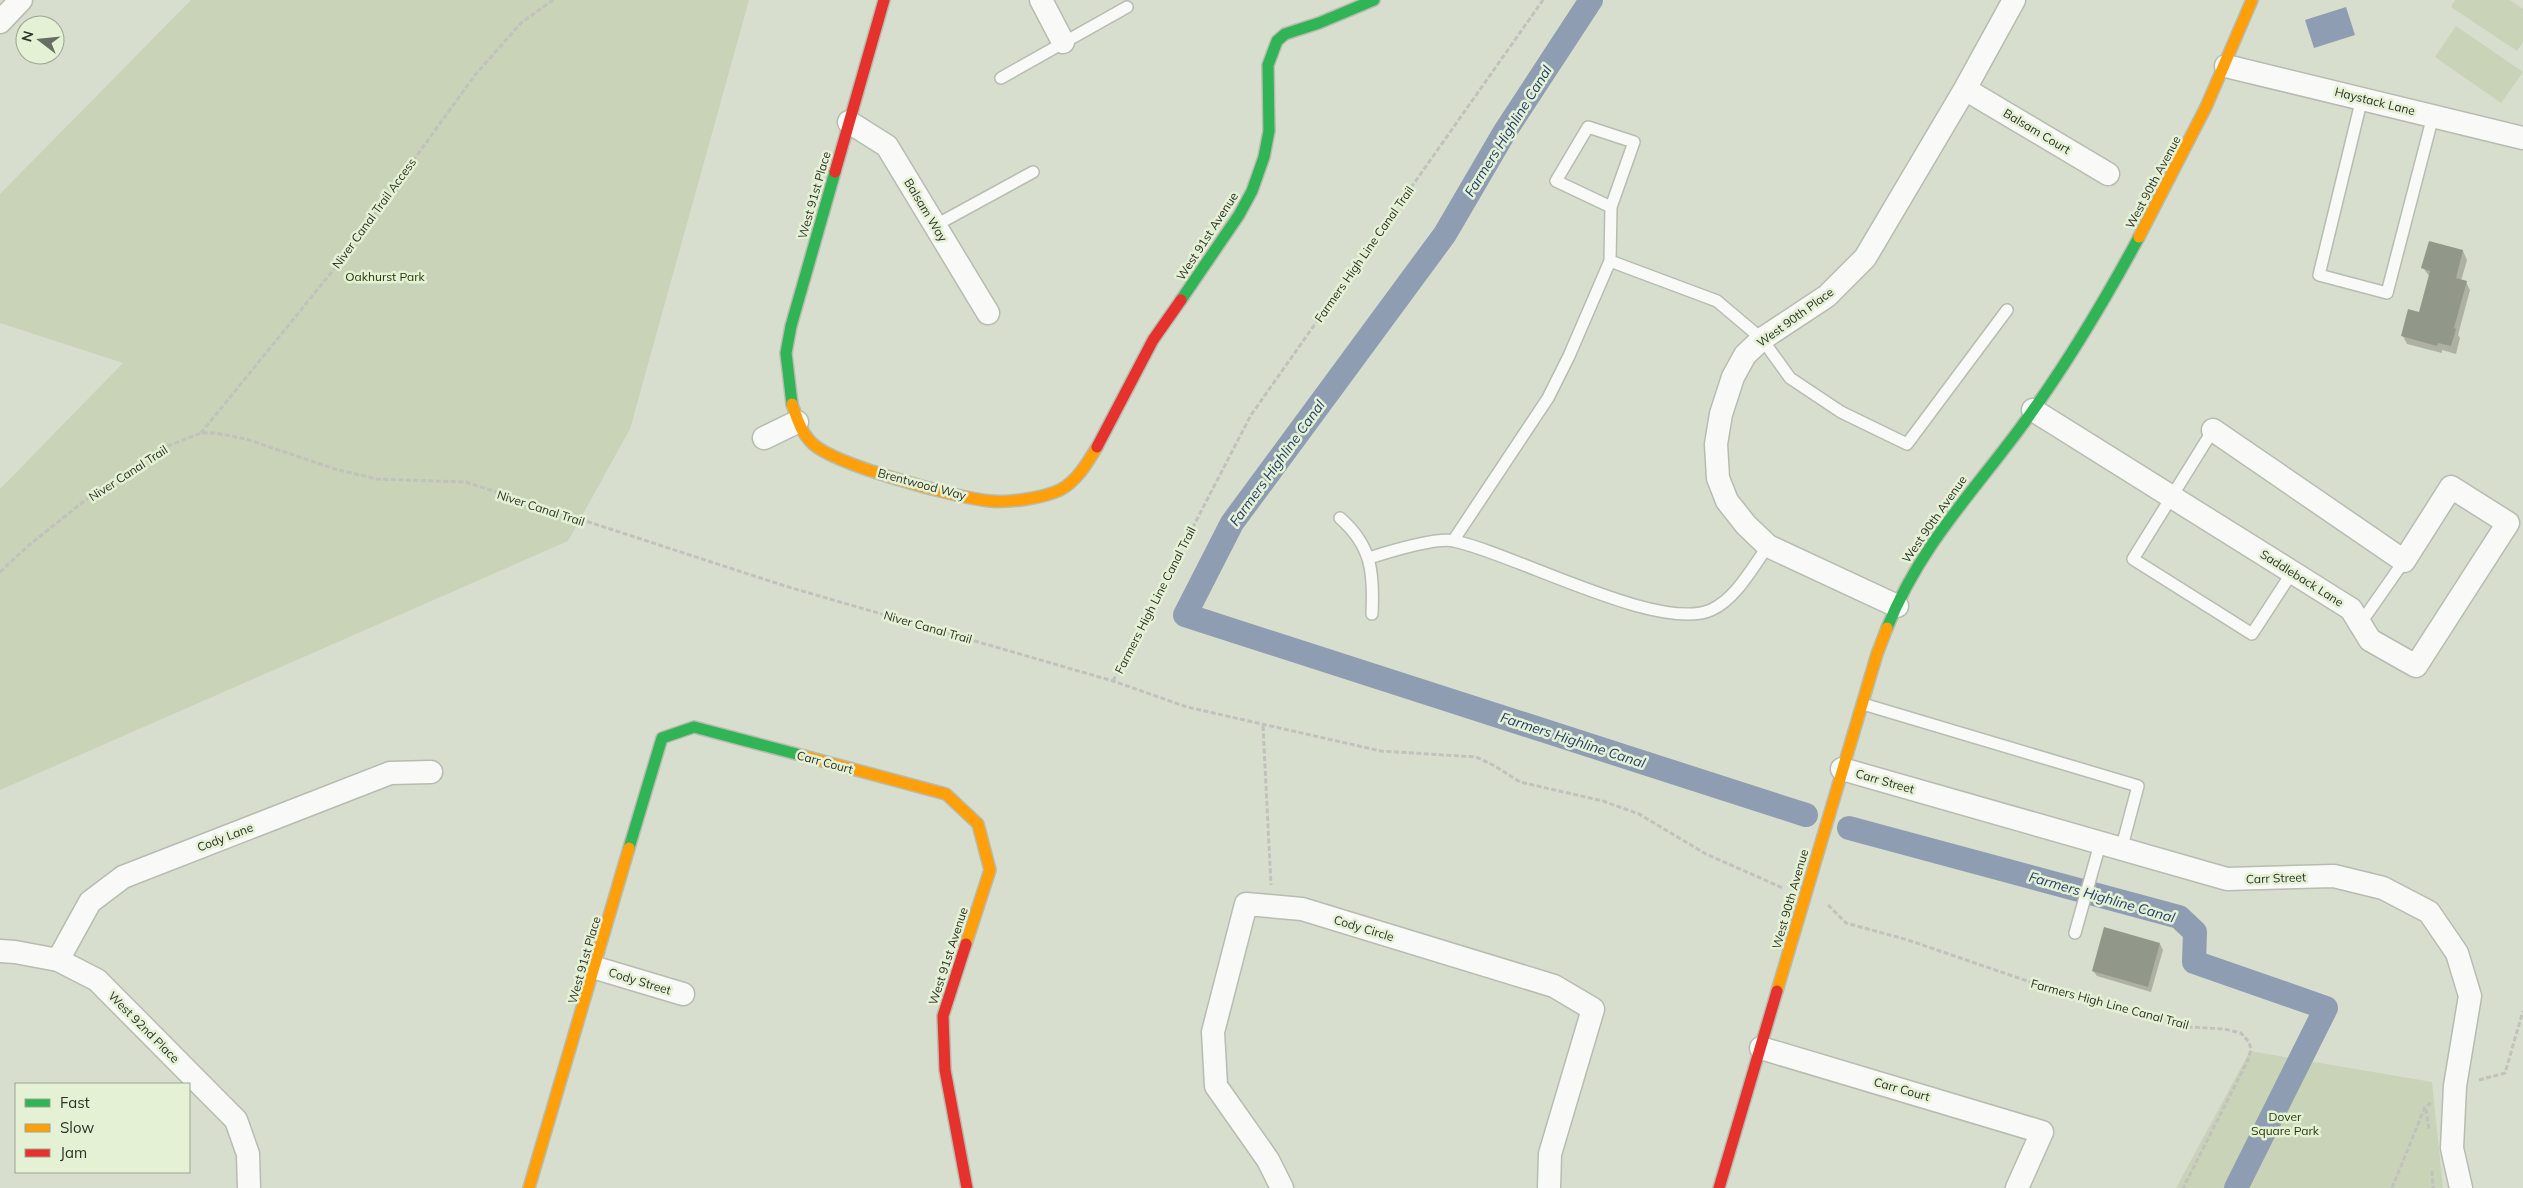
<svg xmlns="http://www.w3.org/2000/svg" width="2523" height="1188" font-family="Mulish,sans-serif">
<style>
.green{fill:#c8d3b8}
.water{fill:#8e9db1}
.shadow{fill:#0003}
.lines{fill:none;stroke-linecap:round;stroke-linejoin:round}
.canal{stroke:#8e9db1;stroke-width:24}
.building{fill:#929889}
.lane-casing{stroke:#b7bcb0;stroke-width:14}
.street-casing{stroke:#b7bcb0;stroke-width:25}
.fast-casing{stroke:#b7bcb0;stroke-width:14}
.slow-casing{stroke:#b7bcb0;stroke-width:14}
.jam-casing{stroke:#b7bcb0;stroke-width:14}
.path{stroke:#c0c2bd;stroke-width:3;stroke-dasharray:5 2.5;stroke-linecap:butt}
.lane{stroke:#f9faf8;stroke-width:11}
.street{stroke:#f9faf8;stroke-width:22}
.fast{stroke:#30b455;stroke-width:11}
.slow{stroke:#ff9f0a;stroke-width:11}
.jam{stroke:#e5322d;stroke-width:11}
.labels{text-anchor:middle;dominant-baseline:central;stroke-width:5;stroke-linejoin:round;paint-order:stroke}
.street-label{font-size:12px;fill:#2d3227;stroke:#e5f1d5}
.park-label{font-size:12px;fill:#293809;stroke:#e5f1d5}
.water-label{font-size:14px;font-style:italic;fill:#243c6c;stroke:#e5f1d5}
</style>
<rect width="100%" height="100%" fill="#d7dece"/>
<path class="green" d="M191 0H749L630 429 568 541 0 790V489L123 363 0 323V194Z
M2455 0H2510L2523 9V42L2517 51 2451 7Z
M2456 26 2523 72 2501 103 2435 57Z
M2250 1051 2432 1082 2443 1188H2176Z"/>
<path class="water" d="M2346 7 2355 35 2314 48 2305 20Z"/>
<path class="shadow" d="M2463 251 2467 260 2461 281 2466 282 2470 290 2458 335 2460 338 2456 354 2442 350V353L2407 344 2403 336 2419 314 2430 277 2423 268Z
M2160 944 2163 950 2151 992 2097 976 2093 971Z"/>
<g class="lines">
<path class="canal" d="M1591 0 1504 133 1445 234 1232 523 1185 615 1806 815
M1849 828 2179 917 2195 932 2194 962 2326 1008 2236 1188"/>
</g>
<path class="building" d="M2429 241 2463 250 2456 278 2467 281 2454 328 2456 329 2451 346 2438 343 2437 346 2401 336 2408 309 2419 312 2430 271 2421 268Z
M2104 927 2160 943 2148 987 2092 971Z"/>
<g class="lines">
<defs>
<path id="lane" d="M1001 78 1127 7
M2362 98 2319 275 2387 293 2433 116
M936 225 1033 172
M1610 261 1717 301 1762 339 1790 378 1841 412 1907 444 2007 310
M2213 430 2133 559 2252 634 2293 571
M1340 518C1372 546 1374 573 1372 614
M1453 541 1548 398 1569 356 1610 261 1611 207 1634 142 1588 127 1556 181 1611 207
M1369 558C1388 552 1437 537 1454 541 1513 553 1659 633 1711 610 1736 599 1752 568 1768 546
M2360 624 2404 561
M1863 704 2138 786 2121 850
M2075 933 2100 844"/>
<path id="street" d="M1041 0 1063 42
M0 22 21 0
M2226 66 2523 138
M1965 89 2108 174
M849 122 887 146 988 313
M2033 410 2351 609 2370 640 2416 666 2508 523 2451 487 2404 561 2213 430
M764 438 797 422
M1897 606 1768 546 1746 525 1727 501 1718 478 1716 444 1721 414 1733 377 1745 355 1762 339 1827 296 1865 258 1965 89 2014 0
M1842 769 2227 879 2334 876 2383 888 2429 912 2457 953 2470 996 2455 1086 2452 1148 2461 1188
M0 951 15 952 58 960 97 980 236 1120 248 1154 249 1188
M58 960 90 902 123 877 390 773 431 772
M596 968 683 994
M1761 1048 2042 1132 2017 1188
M1282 1188 1268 1160 1216 1086 1213 1032 1246 904 1302 909 1554 986 1593 1009 1550 1154 1549 1188"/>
<path id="fast" d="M1181 300 1239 215 1252 191 1264 157 1269 131 1268 65 1277 41 1285 34 1319 23 1374 0
M792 404 786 353 791 326 835 172
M1887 628C1920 546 1970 496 2021 427 2065 367 2104 302 2139 237
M629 848 662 738 694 727 804 756"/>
<path id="slow" d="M2139 237 2206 107 2252 0
M792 404C797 418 801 433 813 444 836 465 956 498 990 501 1009 503 1043 498 1060 490 1077 481 1088 462 1097 447
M804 756 946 794 978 824 990 870 966 944
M1777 991 1877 654 1887 628
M529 1188 629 848"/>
<path id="jam" d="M835 172 884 0
M1097 447 1153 340 1181 300
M966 944 943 1016 945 1070 967 1188
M1719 1188 1777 991"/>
</defs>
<use href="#lane" class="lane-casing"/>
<use href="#street" class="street-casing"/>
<use href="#fast" class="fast-casing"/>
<use href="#slow" class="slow-casing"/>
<use href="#jam" class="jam-casing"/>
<path class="path" d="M201 433 339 263 475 75 521 23 553 0
M0 572 29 545 83 502 137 464 168 446 201 433H215L246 439 335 469 377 479 466 482 785 586 1113 681 1187 707 1381 751 1476 757 1493 765 1520 782 1603 801 1639 814 1706 854 1783 888
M1113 681 1251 415 1543 0
M1263 726 1271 885
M1828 905 1846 923 1908 940 2036 984 2189 1027 2224 1029 2241 1033 2249 1042 2251 1049 2248 1060 2183 1188
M2479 1080 2505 1073 2523 1011
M2426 1109 2429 1130
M2432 1171 2433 1188
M2392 1188 2425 1107 2431 1103"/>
<use href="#lane" class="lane"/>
<use href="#street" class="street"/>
<use href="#fast" class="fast"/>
<use href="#slow" class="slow"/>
<use href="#jam" class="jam"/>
</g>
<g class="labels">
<g class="street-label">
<text transform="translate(2375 101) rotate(14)">Haystack Lane</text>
<text transform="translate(2037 131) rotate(31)">Balsam Court</text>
<text transform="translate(2153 182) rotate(-62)">West 90th Avenue</text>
<text transform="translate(814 195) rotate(-74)">West 91st Place</text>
<text transform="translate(926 210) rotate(59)">Balsam Way</text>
<text transform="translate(374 213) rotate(-54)">Niver Canal Trail Access</text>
<text transform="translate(1207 236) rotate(-57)">West 91st Avenue</text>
<text transform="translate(1364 254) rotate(-55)">Farmers High Line Canal Trail</text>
<text transform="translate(1795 317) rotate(-36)">West 90th Place</text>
<text transform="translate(128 473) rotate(-33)">Niver Canal Trail</text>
<text transform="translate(922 484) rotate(15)">Brentwood Way</text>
<text transform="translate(541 508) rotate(18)">Niver Canal Trail</text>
<text transform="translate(1934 519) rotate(-55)">West 90th Avenue</text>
<text transform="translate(2302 578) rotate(32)">Saddleback Lane</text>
<text transform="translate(1155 600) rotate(-63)">Farmers High Line Canal Trail</text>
<text transform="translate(928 627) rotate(16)">Niver Canal Trail</text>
<text transform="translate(825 762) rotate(15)">Carr Court</text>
<text transform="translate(1885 781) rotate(16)">Carr Street</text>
<text transform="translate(225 837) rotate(-21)">Cody Lane</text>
<text transform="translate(2276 878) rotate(-2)">Carr Street</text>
<text transform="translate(1790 899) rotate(-74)">West 90th Avenue</text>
<text transform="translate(1364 928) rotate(17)">Cody Circle</text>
<text transform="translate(948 956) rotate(-72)">West 91st Avenue</text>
<text transform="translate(584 960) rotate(-74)">West 91st Place</text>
<text transform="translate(640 981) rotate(17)">Cody Street</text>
<text transform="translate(2110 1004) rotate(15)">Farmers High Line Canal Trail</text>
<text transform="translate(144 1027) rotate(45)">West 92nd Place</text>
<text transform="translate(1902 1089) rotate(16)">Carr Court</text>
</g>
<g class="park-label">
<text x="385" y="276">Oakhurst Park</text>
<text x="2285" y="1116">Dover<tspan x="2285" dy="14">Square Park</tspan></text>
</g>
<g class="water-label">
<text transform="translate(1508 131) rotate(-58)">Farmers Highline Canal</text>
<text transform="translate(1277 463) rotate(-54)">Farmers Highline Canal</text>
<text transform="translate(1573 740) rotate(18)">Farmers Highline Canal</text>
<text transform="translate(2102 897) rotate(16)">Farmers Highline Canal</text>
</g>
</g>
<rect x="15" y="1083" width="175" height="90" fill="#e5f1d5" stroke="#9ba58f"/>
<rect x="25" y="1099" width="25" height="8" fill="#30b455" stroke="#9ba58f"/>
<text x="60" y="1108" font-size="15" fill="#2d3227">Fast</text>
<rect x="25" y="1124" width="25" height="8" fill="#ff9f0a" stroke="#9ba58f"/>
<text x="60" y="1133" font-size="15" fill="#2d3227">Slow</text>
<rect x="25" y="1149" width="25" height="8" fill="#e5322d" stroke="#9ba58f"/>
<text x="60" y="1158" font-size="15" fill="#2d3227">Jam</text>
<g transform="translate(40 40) rotate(286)"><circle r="24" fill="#e5f1d5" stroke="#9ba58f"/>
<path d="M0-4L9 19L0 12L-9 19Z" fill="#686e61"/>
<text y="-8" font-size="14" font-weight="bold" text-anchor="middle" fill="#2d3227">N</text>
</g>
</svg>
